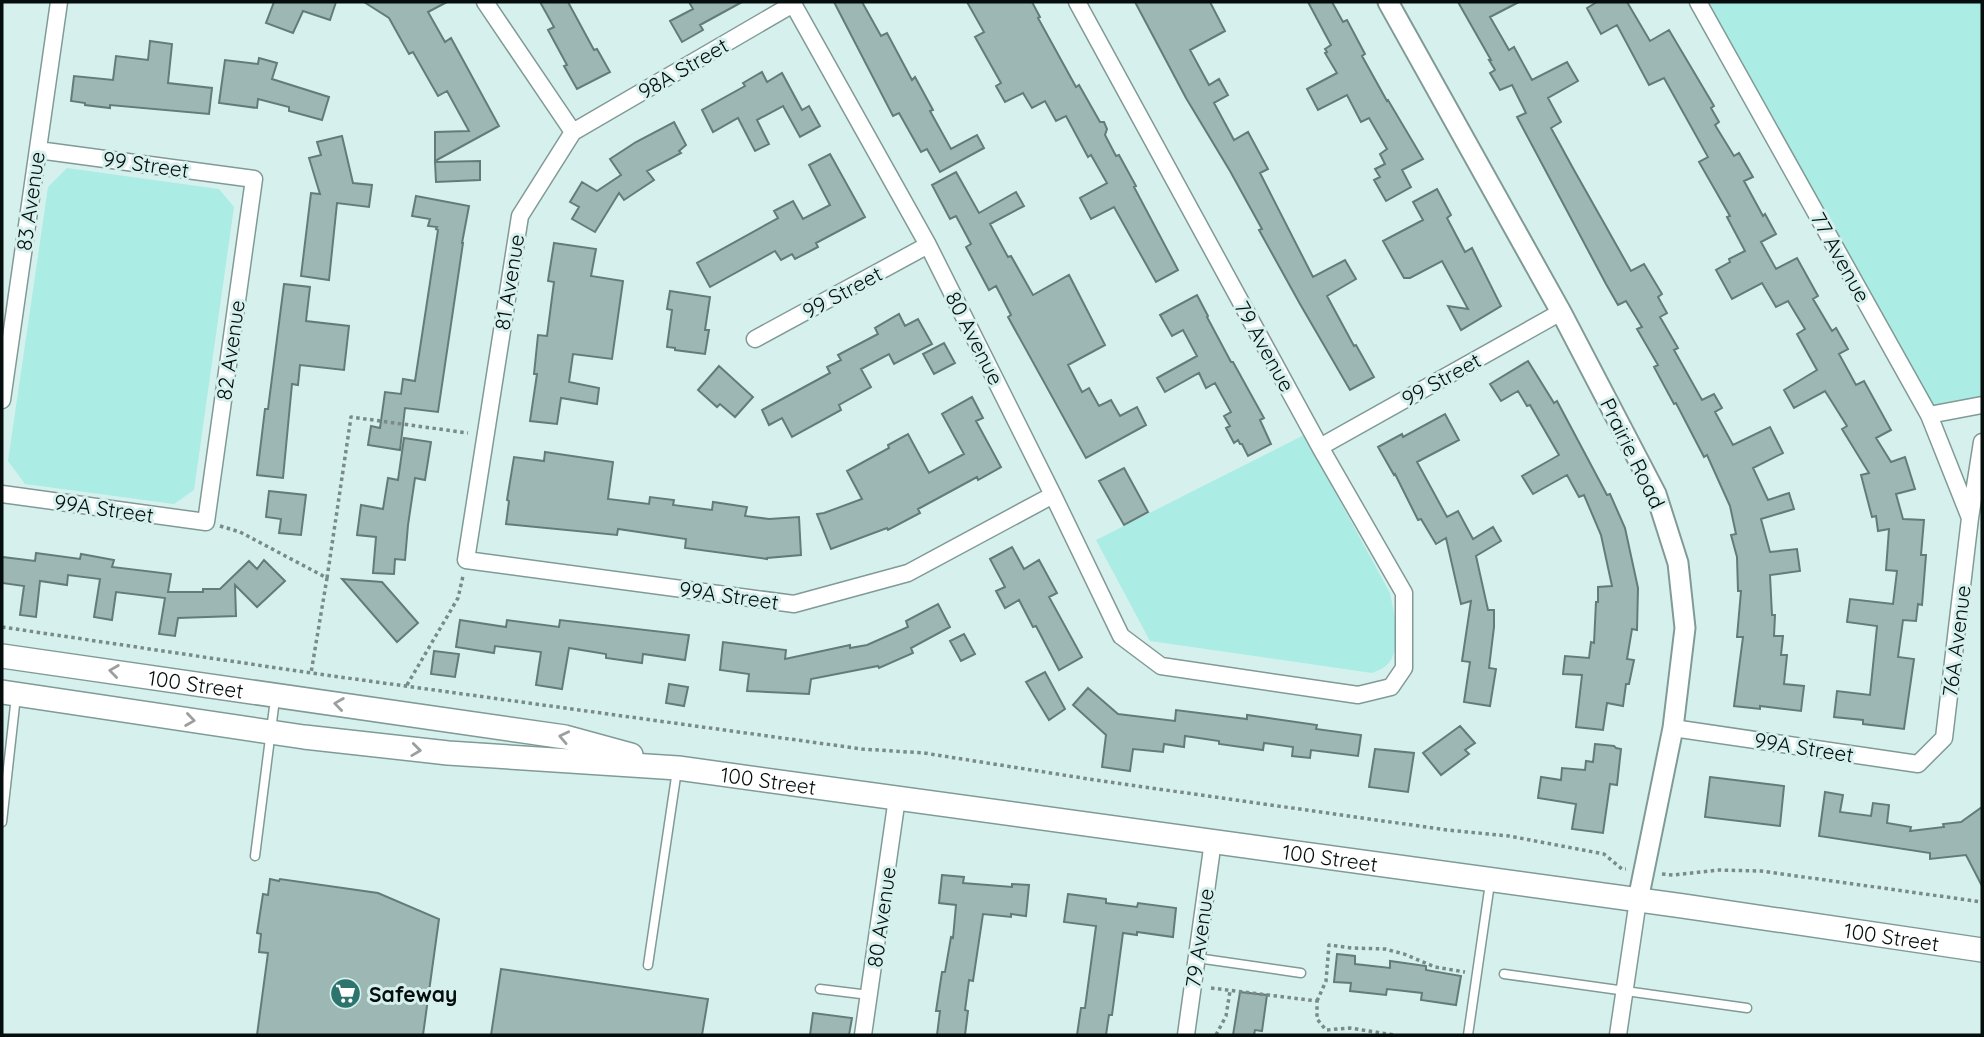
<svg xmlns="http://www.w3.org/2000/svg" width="1984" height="1037" font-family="Quicksand,sans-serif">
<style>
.green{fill:#abece4}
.building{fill:#9db7b4;stroke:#637c79;stroke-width:2}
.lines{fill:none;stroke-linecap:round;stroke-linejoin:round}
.service-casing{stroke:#809a96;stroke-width:11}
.minor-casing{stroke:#809a96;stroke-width:19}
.tertiary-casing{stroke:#809a96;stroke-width:23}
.secondary-casing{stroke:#809a96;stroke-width:26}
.path{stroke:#788b88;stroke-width:3.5;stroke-dasharray:3.5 3.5;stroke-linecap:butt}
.service{stroke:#fff;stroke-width:8}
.minor{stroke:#fff;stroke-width:16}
.tertiary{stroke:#fff;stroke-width:19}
.secondary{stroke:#fff;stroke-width:23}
.oneway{stroke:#9b9f9e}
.labels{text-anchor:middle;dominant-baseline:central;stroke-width:6;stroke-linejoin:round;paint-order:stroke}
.street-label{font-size:21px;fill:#050e0d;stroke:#d6f1ed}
.poi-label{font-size:21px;font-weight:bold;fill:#050e0d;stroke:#d6f1ed;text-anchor:start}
</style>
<rect width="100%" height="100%" fill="#d6f1ed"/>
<path class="green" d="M1698 2H1982V405L1929 415Z
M67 168 219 189 234 207 194 490 174 504 25 484 8 461 48 187Z
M1304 435 1390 593C1394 612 1403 650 1387 665 1384 668 1377 671 1372 673L1150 641 1096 540Z"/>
<path class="building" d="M274 2H336L330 20 303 11 293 33 266 23Z
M364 2H447L428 12 445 42 451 38 499 126 435 161V132L469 131 447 91 438 96 413 52 409 54 389 18Z
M540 2H568L594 50 597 49 610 72 577 89 564 66 567 65 548 30 554 27Z
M689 2H742L700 25 703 30 682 42 670 21 693 9Z
M834 2H862L881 36 887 33 912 80 915 77 933 110 930 111 951 149 977 135 984 148 940 172 927 149 921 152 899 113 893 116Z
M967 2H1032L1040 17 1038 18 1076 87 1079 85 1100 122H1104L1107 129 1105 135 1116 156 1119 155 1136 186 1134 187 1178 270 1156 282 1114 207 1091 219 1080 198 1107 183 1091 155 1088 157 1066 116 1056 121 1045 101 1032 108 1023 93 1005 102 996 86 1001 83 975 37 984 32Z
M1135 2H1210L1225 31 1190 50 1209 85 1219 79 1228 95 1214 103 1234 140 1248 132 1268 169 1260 173 1313 277 1345 260 1356 279 1327 296 1354 346 1356 345 1374 377 1350 390 1300 304 1259 230 1262 229 1230 171 1186 98Z
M1308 2H1332L1343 22 1347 20 1365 54 1362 56 1387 101 1388 100 1423 159 1402 170 1411 187 1386 201 1374 180 1380 177 1375 169 1385 164 1380 154 1387 149 1369 118 1361 122 1347 95 1318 110 1307 89 1337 73 1325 53 1327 52 1325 49 1331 45Z
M1458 2H1519L1490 17 1509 50 1514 47 1532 80 1567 62 1578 81 1548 98 1561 122 1551 128 1574 170 1631 271 1644 264 1662 294 1658 297 1667 313 1660 317 1678 348 1674 350 1702 400 1714 394 1722 408 1715 412 1733 445 1770 427 1783 453 1753 468 1768 500 1789 493 1794 509 1761 519 1770 552 1797 549 1800 571 1770 575 1772 615H1775L1774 636H1783L1781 655H1787L1784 684 1804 686 1801 711 1760 706V709L1734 706 1743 637H1737L1741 591H1738L1737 557 1731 535 1736 534 1730 506 1707 455 1704 457 1676 403 1674 404 1654 367 1658 365 1637 329 1642 327 1626 301 1618 305 1606 284 1517 117 1526 113 1512 85 1500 90 1490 73 1495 70 1489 60H1491Z
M1597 2H1627L1650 41 1669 30 1714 106 1711 108 1719 122 1715 125 1734 156 1739 153 1753 177 1744 181 1763 216 1765 214 1776 234 1761 242 1776 269 1797 258 1818 296 1813 299 1832 331 1836 328 1848 349 1839 354 1856 385 1864 381 1891 430 1876 438 1891 462 1905 457 1915 489 1896 494 1903 519 1924 520 1921 555H1926L1922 605 1918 604 1916 621 1903 620 1898 657 1914 659 1904 729 1863 724V720L1834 717 1837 691 1870 695 1877 626 1847 622 1850 599 1893 604 1897 571 1886 570 1889 529 1878 531 1876 516 1872 517 1861 475 1869 473 1842 429 1847 426 1825 391 1794 408 1784 390 1817 370 1797 334 1805 329 1788 301 1776 307 1762 283 1732 299 1716 270 1730 262 1729 259 1745 251 1727 217 1730 216 1699 162 1708 157 1664 78 1649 85 1617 25 1601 34 1587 8Z
M150 41 172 44 168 83 212 88 209 114 110 105V108L85 105V103L71 101 74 76 113 80 116 56 148 60Z
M259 58 277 63 272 79 329 97 322 120 289 111V107L258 99 257 108 219 103 225 60 258 64Z
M762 72 767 82 782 73 802 110 809 106 820 126 800 137 783 106 757 120 769 144 755 151 738 118 713 132 702 110 745 86 743 83Z
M674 122 686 145 679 151 681 153 647 171 654 180 624 200 619 193 595 232 572 219 579 207 570 202 582 182 597 191 621 175 610 159 636 142Z
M342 136 353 183 372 185 369 207 337 203 329 280 301 276 311 193 320 194 309 158 321 155 317 142Z
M830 154 865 217 816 243 818 247 795 259 792 254 781 260 775 251 710 287 697 263 778 218 774 211 793 201 803 219 830 205 809 165Z
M480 161V180L436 182 435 162Z
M956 172 979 213 1016 192 1024 206 990 224 1008 257 1011 256 1033 295 1069 275 1105 345 1068 365 1082 392 1089 388 1099 406 1111 400 1120 416 1137 407 1146 425 1086 458 1008 317 1011 315 996 286 989 290 966 247 971 244 956 216 950 219 932 185Z
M1437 189 1451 215 1447 218 1465 252 1472 248 1501 306 1461 330 1448 306 1468 309 1442 261 1410 278H1404L1383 241 1423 220 1413 202Z
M416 196 469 206 462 243H463L438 412 405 408 400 450 368 445 371 426 380 428 385 392 401 394 403 379 415 381 438 230 436 229 437 227 428 226 430 219 412 216Z
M554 243 596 249 591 276 623 281 612 359 573 354 569 382 599 388 597 404 561 398 557 424 530 421 537 374H534L538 335 547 336 554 282 548 281Z
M284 284 310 287 306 321 349 326 344 370 300 365 298 385 292 384 283 478 257 475 265 409H268Z
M670 291 710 297 705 330H709L705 354 675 350V348L667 347 672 310 667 309Z
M1197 295 1208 316 1207 317 1231 362H1233L1264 418 1260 420 1271 444 1248 456 1242 444H1240L1238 440 1234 443 1226 428 1230 426 1224 416 1231 412 1215 383 1206 388 1199 373 1165 392 1157 378 1197 356 1183 330 1172 336 1160 315Z
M899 314 905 326 918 319 932 344 894 364 889 354 861 369 871 387 839 405 841 410 792 437 782 418 769 425 762 410 830 373 827 367 841 360 838 355 878 334 875 328Z
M944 343 955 363 934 374 923 354Z
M1528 361 1554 403 1557 401 1607 495 1610 494 1625 528 1638 588 1637 630 1632 629 1627 659 1634 660 1629 684H1626L1623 706 1607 703 1603 730 1576 727 1582 675 1563 674 1565 656 1589 658 1591 642 1594 643 1596 602H1598V587L1612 586 1601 535 1584 495 1579 497 1567 475 1533 494 1522 476 1559 455 1530 405 1527 406 1518 391 1501 401 1490 384Z
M719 366 753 397 735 417 720 404 717 407 698 390Z
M972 397 983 418 976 421 1001 467 978 480 977 477 918 509 920 513 888 530 887 528 831 549 817 514 824 513 862 499 847 471 889 448 888 445 908 434 929 473 964 454 942 414Z
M1445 414 1459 440 1417 462 1447 517 1458 511 1473 539 1493 527 1501 541 1476 556 1488 610H1494V627L1489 668 1496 669 1490 706 1464 702 1470 662 1462 661 1471 601 1461 604 1446 538 1436 544 1421 519 1418 520 1395 474 1394 475 1378 447 1402 434 1403 437Z
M404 438 431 442 425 480 415 478 408 525 405 560 395 559 394 574 373 573 376 537 357 535 361 505 383 509 388 478 398 480Z
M545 452 613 462 608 499 649 504 650 497 674 500 673 505 712 510 713 502 747 507 745 516 769 519 799 517 801 555 767 558V559L685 548 686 539 618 529 617 535 506 524 509 501 507 500 514 457 544 461Z
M1124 468 1148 512 1124 525 1099 481Z
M269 491 306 495 301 535 279 533 281 519 266 517Z
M1012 547 1024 569 1039 560 1057 593 1049 597 1082 657 1059 670 1036 626 1033 627 1019 600 1005 608 996 591 1005 587 990 559Z
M36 553 80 559 81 554 114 560 112 567 171 574 168 592H203V589H220L249 561 257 569 264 560 285 581 257 607 235 585 236 616 178 618 175 636 159 634 165 598 116 592 112 620 94 617 100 579 68 575 67 585 40 581 36 617 20 615 24 586 2 583V557L35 561Z
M342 579 382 582 418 623 397 642Z
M938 604 950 627 911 648 913 653 879 668 878 666 811 679 809 694 747 691 749 674 720 670 723 642 786 650 785 659 850 645V648L867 645 908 627 906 621Z
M460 620 506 627 507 620 559 627 560 620 689 635 685 660 643 654 642 663 606 658V654L569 648 562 689 536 685 541 652 495 646 494 653 456 647Z
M964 634 975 654 961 661 950 641Z
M434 651 459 654 455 677 431 674Z
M1045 672 1065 709 1049 720 1026 682Z
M669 684 688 687 684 706 666 703Z
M1088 688 1118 714 1175 721 1176 710 1247 719V715L1317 725 1316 729 1361 735 1358 756 1311 750 1310 758 1292 756 1293 747 1264 743 1263 750 1219 744V741L1185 736 1184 747 1164 744 1163 752 1133 749 1130 771 1102 767 1106 735 1073 705Z
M1460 726 1475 743 1465 750 1469 754 1441 775 1423 753Z
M1595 744 1614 746 1616 748 1621 749 1617 785 1610 784 1603 833 1572 829 1576 804 1538 798 1541 777 1561 780 1562 768 1585 770 1586 761 1593 762Z
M1375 749 1414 753 1408 792 1369 787Z
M1710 777 1784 786 1780 826 1705 817Z
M1825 792 1843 795 1840 812 1871 816 1873 803 1889 805 1887 823 1911 827 1910 831 1944 827 1943 824 1961 822 1982 807V886L1966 855 1930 859V853L1819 836Z
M942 875 964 877 963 883 1012 887V884L1029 885 1026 916 1011 914V917L983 914 973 981 969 980 965 1010 968 1011 965 1035H937L940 1011H936L942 972H945L951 937 953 938 956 905 939 903Z
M270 879 279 881 280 879 378 893 439 919 423 1035H257L268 953 259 952 261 934 257 933 263 894 268 895Z
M1068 894 1106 899V903L1137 907 1138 903 1176 908 1173 937 1137 932V935L1123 933 1112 1015H1109L1106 1035H1077L1081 1008H1085L1096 926 1064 922Z
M1337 954 1355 956V964L1390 968V961L1426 966V970L1461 976 1456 1005 1421 1000 1422 993 1387 989 1386 995 1350 991 1351 983 1334 982Z
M501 969 708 999 702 1035H491Z
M1240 992 1267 995 1262 1031 1255 1030 1254 1035H1233Z
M813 1013 852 1018 849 1035H810Z"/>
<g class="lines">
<defs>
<path id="service" d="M2 822 16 696
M255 856 275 699
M1197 958 1301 973
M648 965 677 770
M1504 974 1747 1008
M820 989 869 995
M1468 1035 1490 883"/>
<path id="minor" d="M485 2 573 132
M792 2 928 245 1053 495 1121 636 1161 666 1358 695 1391 687 1404 668V593L1320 447 1077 2
M1698 2 1929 415 1970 518
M793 4 573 132 520 216 466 560 794 604 908 573 1053 495
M755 339 928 245
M2 400 59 2
M1929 415 1982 405
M1320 447 1561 312
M2 494 206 522 254 179 38 150
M1673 728 1918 764 1944 738 1970 518 1982 442
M863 1035 897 798
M1186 1035 1213 841
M1618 1035 1638 900"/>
<path id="tertiary" d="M1388 2 1561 312 1656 494 1678 563 1685 628 1673 728 1638 900"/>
<g id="secondary">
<path id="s1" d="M2 656 565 737 631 755"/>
<path id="s2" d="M2 692 304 737 448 753 678 768 1683 906 1982 950"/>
</g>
</defs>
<use href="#service" class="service-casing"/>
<use href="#minor" class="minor-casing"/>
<use href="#tertiary" class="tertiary-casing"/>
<use href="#secondary" class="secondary-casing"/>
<path class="path" d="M220 526 240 532 327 578 311 673
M327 578 351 417 468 433
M2 627 311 673 862 749 924 753 1095 780 1447 830 1509 836 1604 854 1622 869H1626
M407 685 458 598 463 576
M1662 874 1673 875 1719 870 1761 871 1982 902
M1211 988 1317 1001V1019L1326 1030 1350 1028 1394 1035
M1317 1001 1326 981 1329 945 1352 948 1385 949 1404 954 1435 967 1465 972
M1216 1035 1226 1016 1230 991"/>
<use href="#service" class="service"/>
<use href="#minor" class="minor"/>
<use href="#tertiary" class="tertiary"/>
<use href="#secondary" class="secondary"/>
</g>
<defs><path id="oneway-chevron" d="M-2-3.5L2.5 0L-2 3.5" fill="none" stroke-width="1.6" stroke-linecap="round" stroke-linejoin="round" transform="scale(1.75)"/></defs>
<g class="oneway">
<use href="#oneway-chevron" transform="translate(114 671) rotate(-172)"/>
<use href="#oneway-chevron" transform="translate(339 704) rotate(-172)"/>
<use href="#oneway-chevron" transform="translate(190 720) rotate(8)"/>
<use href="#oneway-chevron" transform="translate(564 737) rotate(-168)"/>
<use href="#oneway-chevron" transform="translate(416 750) rotate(7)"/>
</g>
<defs>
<symbol id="supermarket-disc" viewBox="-11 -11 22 22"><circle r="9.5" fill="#2c746d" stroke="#d6f1ed"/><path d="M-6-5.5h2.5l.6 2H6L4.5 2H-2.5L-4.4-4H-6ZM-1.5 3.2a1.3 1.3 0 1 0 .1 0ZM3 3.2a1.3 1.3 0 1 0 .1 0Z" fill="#fff"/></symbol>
</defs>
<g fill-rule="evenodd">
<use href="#supermarket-disc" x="328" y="976" width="35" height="35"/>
</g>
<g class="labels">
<g class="street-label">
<text transform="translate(683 68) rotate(-30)">98A Street</text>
<text transform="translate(146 164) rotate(8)">99 Street</text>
<text transform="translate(30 201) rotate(-82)">83 Avenue</text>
<text transform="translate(1841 257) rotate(61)">77 Avenue</text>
<text transform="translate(509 282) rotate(-81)">81 Avenue</text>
<text transform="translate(842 292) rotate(-28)">99 Street</text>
<text transform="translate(975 338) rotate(63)">80 Avenue</text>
<text transform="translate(1265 346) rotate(61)">79 Avenue</text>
<text transform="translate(230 350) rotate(-82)">82 Avenue</text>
<text transform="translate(1441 379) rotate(-29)">99 Street</text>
<text transform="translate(1633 453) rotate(64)">Prairie Road</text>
<text transform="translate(104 508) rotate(8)">99A Street</text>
<text transform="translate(729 595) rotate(8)">99A Street</text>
<text transform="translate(1956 641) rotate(-83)">76A Avenue</text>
<text stroke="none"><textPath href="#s1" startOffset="196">100 Street</textPath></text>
<text transform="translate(1804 747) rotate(9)">99A Street</text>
<text stroke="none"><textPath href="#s2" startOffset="772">100 Street</textPath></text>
<text stroke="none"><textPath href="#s2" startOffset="1339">100 Street</textPath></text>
<text transform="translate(881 917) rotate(-82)">80 Avenue</text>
<text stroke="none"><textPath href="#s2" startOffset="1906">100 Street</textPath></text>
<text transform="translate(1199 938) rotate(-82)">79 Avenue</text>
</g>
<g class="poi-label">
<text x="369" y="994">Safeway</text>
</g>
</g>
<rect width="1984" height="1037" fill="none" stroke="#050e0d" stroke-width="7"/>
</svg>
